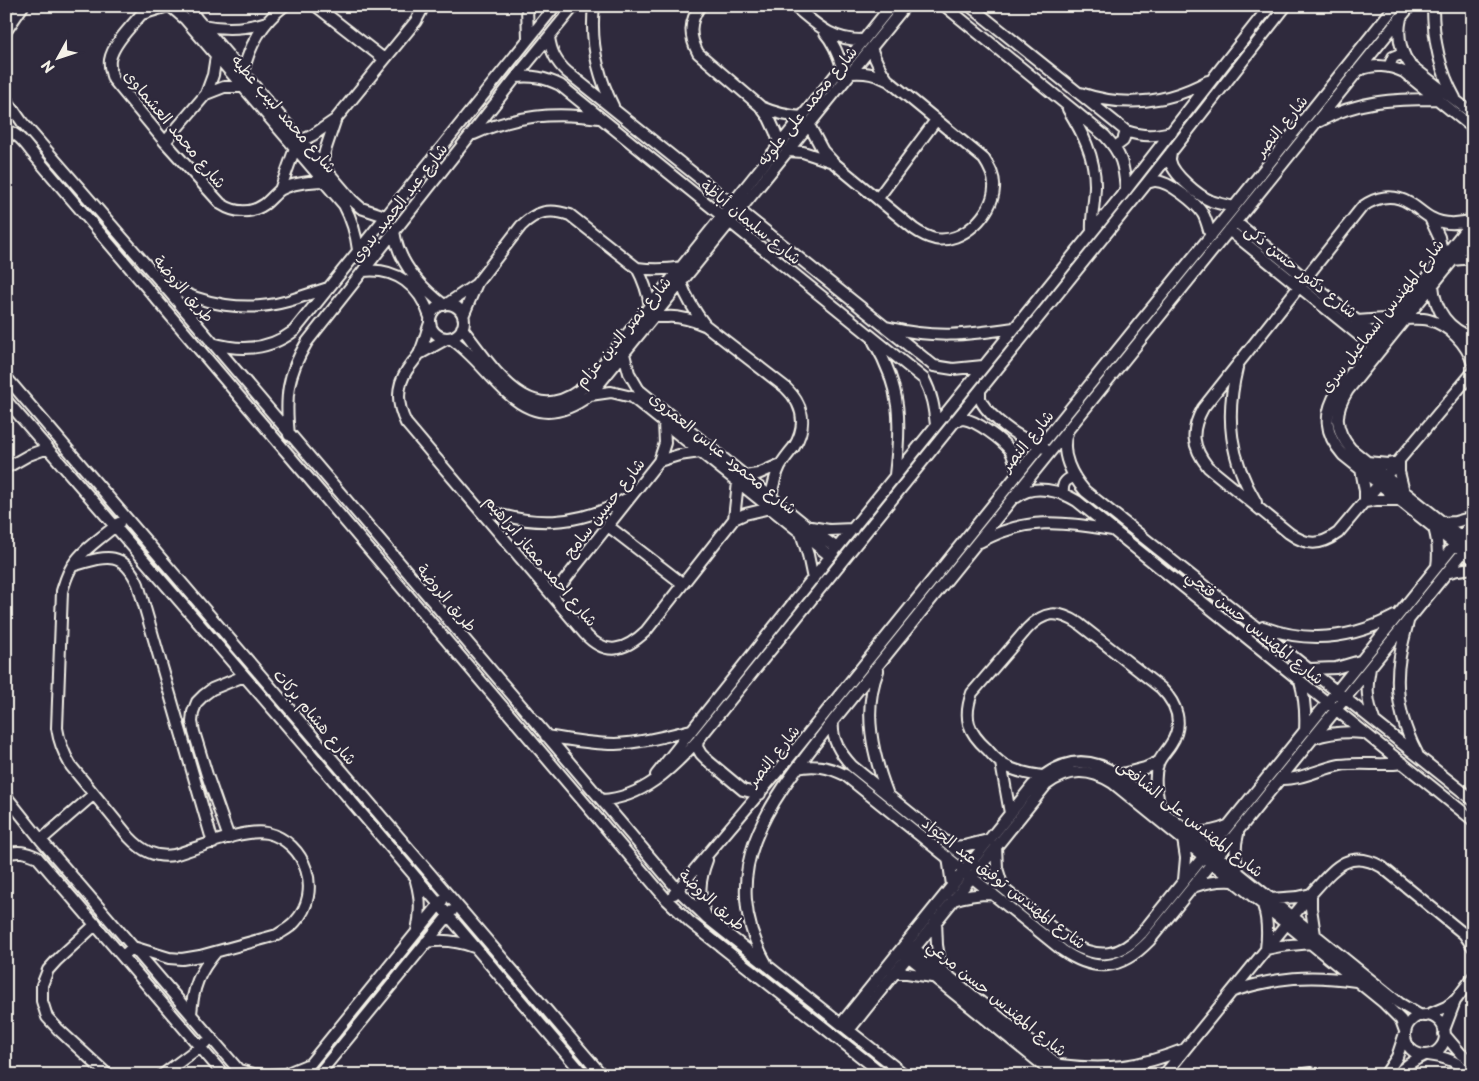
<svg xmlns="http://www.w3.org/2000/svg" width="1479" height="1081" font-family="'Playpen Sans','Playpen Sans Arabic',sans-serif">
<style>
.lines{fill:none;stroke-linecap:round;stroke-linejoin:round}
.minor-casing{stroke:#f4f1e8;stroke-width:14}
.minor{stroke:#2f2a3d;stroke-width:10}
.labels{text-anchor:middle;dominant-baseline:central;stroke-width:4.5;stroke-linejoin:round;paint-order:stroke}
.street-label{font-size:16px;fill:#f4f1e8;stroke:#2f2a3d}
</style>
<rect width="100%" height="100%" fill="#2f2a3d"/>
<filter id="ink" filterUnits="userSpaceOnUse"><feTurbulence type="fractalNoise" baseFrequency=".02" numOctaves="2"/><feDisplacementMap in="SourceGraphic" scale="10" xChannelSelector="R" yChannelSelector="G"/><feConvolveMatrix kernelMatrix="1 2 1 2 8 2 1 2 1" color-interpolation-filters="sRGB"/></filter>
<g filter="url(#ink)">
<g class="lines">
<defs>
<path id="minor" d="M148 6C137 21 113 42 110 60 109 67 111 73 113 79L165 142 221 204C235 213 251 214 265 204 270 200 275 194 280 190 292 183 309 182 323 181
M188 6 197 19 352 200 361 208 385 216
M316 6 384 59
M527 6 528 39
M594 6C590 42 597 74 613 106
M700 6C689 22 689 36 698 53L760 106 769 118 775 131 780 145
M794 6C817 25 832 41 864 40
M945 6 1105 136C1122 154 1124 166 1126 190
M970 6 1126 131C1144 137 1154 136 1172 132
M1433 6C1433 40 1439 69 1455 98
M171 7 185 19 344 205C352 220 356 233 358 250
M142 14 168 6
M1401 18C1397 35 1400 51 1410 65L1473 114
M202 25C225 30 245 29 267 22
M6 31 23 6
M825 33C834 43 838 54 842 67
M549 37C551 52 556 62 567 72L934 366 953 369 983 366
M871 48C875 59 879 69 887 79
M1389 67 1393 57 1403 53
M1359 70C1375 64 1388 65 1404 72L1473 128
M243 73C249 46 262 23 284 6
M516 77C533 75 545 78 560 85L924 379C932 394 934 408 936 425
M1080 93C1124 108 1168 103 1208 81
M206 94 224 87H242
M6 99 22 122 160 281 678 890 706 917 905 1075
M761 107C775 113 787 116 802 117
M1068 109C1082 132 1095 156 1095 185 1095 201 1091 216 1092 231
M1320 121C1359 100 1394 99 1437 99
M809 125 823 151 834 163 914 229C921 234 927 237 935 239 962 244 993 214 994 188 995 177 990 168 984 159L889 81C875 74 867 72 851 73
M6 130C19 134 26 145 34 155L667 900 690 922 884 1075
M474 134C516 115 554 112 599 118
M301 141 313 135 335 120 416 21 424 6
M165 142 206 94 213 75 216 56
M1115 147 1123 141 1126 131
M788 151 803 152 830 161
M1171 152C1171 155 1170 157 1170 160 1172 174 1199 196 1211 201 1219 204 1227 205 1234 207
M322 166 325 151 335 121
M1147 183C1150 182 1153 181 1155 181 1169 181 1196 203 1203 214 1207 221 1208 229 1211 236
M280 190 295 148
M878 198 936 120
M1430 218 1439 237 1443 258
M1473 220C1459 224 1444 225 1431 218 1423 214 1417 207 1409 203 1393 193 1376 197 1362 207L1203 408C1190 431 1192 447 1208 467L1289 533C1307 546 1320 546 1338 533L1473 372
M1473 220 1338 390C1323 414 1324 433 1343 455L1473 559
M1236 222 1383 342
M1229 230 1376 349
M394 231C398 262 419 286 444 305
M1452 260 1473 258
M637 268C652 270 666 270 682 267
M363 271C396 267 420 286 430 317
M681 283C687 299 695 312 705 325L785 387C803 404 808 424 794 447 789 453 784 459 780 466 775 476 773 486 771 496
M166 284C203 305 246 313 288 301 301 297 315 292 328 288
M1433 285C1435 311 1448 329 1473 338
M447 304 475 285
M430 321a17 17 0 1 1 34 0a17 17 0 1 1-34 0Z
M650 314C655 318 661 317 667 317 680 316 692 320 704 325
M463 316 477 283 521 226C537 211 549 208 570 215L637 268C644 281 648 292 650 307
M1405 319C1413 319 1421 318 1429 320 1449 325 1467 344 1473 364
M1357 321 1384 319 1398 315
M430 323C426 333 424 344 419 354 416 359 411 364 407 370 396 387 397 405 406 423L584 633C606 657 625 651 646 631L734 519 738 482
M886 327C935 339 966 335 1014 328
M462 328C494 369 532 435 588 383L891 6
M450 338C497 369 522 446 590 395L905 6
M874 342C902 388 901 424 895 475
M212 343C242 352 269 350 294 331L555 6
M419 354 448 338
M624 354 629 373 639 390 808 527 837 548
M1237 368C1225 417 1230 459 1256 502
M6 377 602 1075
M980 390C980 393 980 395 980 398 984 412 1011 432 1023 438 1030 442 1038 443 1044 448
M590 395 611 392 632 397 830 556
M6 400 277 714 584 1075
M955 421C958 421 960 419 963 419 976 420 1002 440 1010 450 1014 457 1016 465 1018 473
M1067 433C1060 454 1072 476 1085 491L1473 800
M289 435C285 397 287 375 307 342L516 77 574 6
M659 461 679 455 700 452
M1367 462 1388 464 1399 462V472L1404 492
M6 468 29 455 48 448
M1361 469 1365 491V502L1376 500H1399
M745 476 758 474 781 464
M1063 493C1062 484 1065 479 1075 477
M1017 497C1033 483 1061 491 1077 501L1473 820
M479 508C531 527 577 527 626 499
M734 519 745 514 770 508
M119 523C105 535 83 549 73 565 67 573 65 582 62 591L57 728C59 742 64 754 71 766L129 837C142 851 155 858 174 855 198 848 244 828 267 833 306 842 323 892 295 922 290 928 283 931 277 935L200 956 182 959 169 958 133 947 123 956
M1442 523 1455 522 1473 517
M608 526 683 584
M811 527 829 530 853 529
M1434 528C1438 542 1439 553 1437 566
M801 533 808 555 813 579
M1466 541 1351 449C1334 429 1334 412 1348 390L1473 235
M980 542C1026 516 1062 522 1112 530
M72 566C104 557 122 548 138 584L213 843
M1446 573 1458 570 1473 568
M553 595 659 461 665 443 664 423
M1408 622C1405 633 1402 645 1400 656 1394 690 1401 723 1417 753
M1263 627C1309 644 1352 639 1395 616
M1370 668C1366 688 1367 700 1374 720
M1309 669 1336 668 1360 661
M878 671C862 711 873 756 888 795
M1300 681C1305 698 1306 713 1305 731
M833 721C831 739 840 753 852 766L1072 944C1098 959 1120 957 1141 934L1473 522
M546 736C569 740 592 744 615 744 641 743 666 736 691 730
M1314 738C1331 732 1345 731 1363 733
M698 740 697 747 701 754 707 760 743 790 760 794
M1001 763 1010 813
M797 768C815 764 829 767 845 775L1062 950C1095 973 1121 970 1149 941L1473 540
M656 775 837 548 1126 190C1174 129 1221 67 1270 6
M1118 775 1145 768 1158 762
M1042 776C1028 774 1012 771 1001 763 996 759 991 754 987 749 968 732 963 718 972 693L1027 629C1044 611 1058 610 1078 623L1161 688C1177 704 1184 724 1171 744 1167 751 1160 757 1158 764 1153 779 1157 795 1161 810
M1280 779C1301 780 1319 769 1340 765 1361 762 1382 766 1403 763
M6 796 41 840 243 1075
M602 800C642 798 672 769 698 740L1147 183 1286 6
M1188 832C1202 833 1214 832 1227 826
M229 838 207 775 194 732 192 722 193 712 197 702 204 695 212 689 244 676
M1183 839 1186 858 1184 880
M41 840 94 794
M996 846 997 868 1003 888
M952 847 964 846 988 840
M6 854C18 850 26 852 37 857L224 1075
M948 857 952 885
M1238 872C1235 859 1234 848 1238 834
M416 881C421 898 421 914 417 931
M1193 887C1207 882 1219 880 1233 881
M674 894 784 764 1137 326 1234 207 1395 6
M1270 899 1298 897 1311 894V908L1315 935
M953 900C967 895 979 894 993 894
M1263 905C1268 920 1268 933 1266 949L1281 946 1311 943
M706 916C698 895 699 881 707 860
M936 920 937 945 941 969
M96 924 57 960 48 970 42 985V1001L47 1017 58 1029 108 1075
M426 942C444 939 458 941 474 947
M910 945 1071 1075
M903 952 1055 1075
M766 963C712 866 776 795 833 721L1410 6
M893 973H907L932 977
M1233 991C1277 977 1310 974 1356 981
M191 1014C193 987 199 972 216 952
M1405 1035a20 20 0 1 1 40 0a20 20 0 1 1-40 0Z
M1425 1016 1446 1007 1454 1001
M841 1024 1033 785C1060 759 1087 754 1118 775L1399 1003 1421 1016
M849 1030 1046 785C1069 768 1089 768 1113 783L1383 1002 1401 1020 1405 1031
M1444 1030 1455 1001 1473 977
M1444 1034 1461 1054 1473 1062
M1428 1055C1445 1057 1458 1061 1470 1075
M1060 1065C1108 1071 1140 1067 1185 1049
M239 1070 254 1074 266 1075
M162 1075 205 1043
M271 1075 285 1074 307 1065
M301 1075 442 901
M318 1075 452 911
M1164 1075 1311 894C1333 870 1348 847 1382 867L1464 934 1473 947
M1296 1075 1311 1073 1318 1075
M1385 1075 1397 1057 1404 1036
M1397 1075C1405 1065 1414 1060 1425 1055"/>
</defs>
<use href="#minor" class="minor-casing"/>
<use href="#minor" class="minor"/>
</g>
</g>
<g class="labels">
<g class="street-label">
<text transform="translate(806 105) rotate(-51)">شارع محمد على علوبه</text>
<text transform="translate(285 113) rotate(49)">شارع محمد لبيب عطيه</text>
<text transform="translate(1280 125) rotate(-51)">شارع النصر</text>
<text transform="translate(176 128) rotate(50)">شارع محمد العشماوى</text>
<text transform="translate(398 202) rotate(-52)">شارع عبد الحميد بدوى</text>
<text transform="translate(752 221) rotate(39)">شارع سليمان أباظة</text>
<text transform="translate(1302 270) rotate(39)">شارع دكتور حسن ذكى</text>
<text transform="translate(185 288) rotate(49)">طريق الروضة</text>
<text transform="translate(1381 315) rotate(-52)">شارع المهندس اسماعيل سرى</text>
<text transform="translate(622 331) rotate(-50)">شارع نصر الدين عزام</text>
<text transform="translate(1026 440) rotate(-51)">شارع النصر</text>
<text transform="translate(724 452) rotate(39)">شارع محمود عباس العمروى</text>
<text transform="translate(603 507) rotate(-52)">شارع حسين سامح</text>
<text transform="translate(542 560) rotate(50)">شارع احمد ممتاز ابراهيم</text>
<text transform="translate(448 597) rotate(50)">طريق الروضة</text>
<text transform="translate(1256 626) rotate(39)">شارع المهندس حسن فتحي</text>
<text transform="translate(316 716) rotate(50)">شارع هشام بركات</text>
<text transform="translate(772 755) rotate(-51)">شارع النصر</text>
<text transform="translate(1191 817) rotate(38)">شارع المهندس على الشافعى</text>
<text transform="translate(1005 882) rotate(38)">شارع المهندس توفيق عبد الجواد</text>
<text transform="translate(713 899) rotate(42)">طريق الروضة</text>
<text transform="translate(998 997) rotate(39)">شارع المهندس حسن مرعي</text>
</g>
</g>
<rect width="1479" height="1081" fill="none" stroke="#2f2a3d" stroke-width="25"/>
<rect x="12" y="12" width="1454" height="1056" fill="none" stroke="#f4f1e8" stroke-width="2" filter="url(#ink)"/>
<g transform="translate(58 58) rotate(230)" stroke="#2f2a3d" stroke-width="4" paint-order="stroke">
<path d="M0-4L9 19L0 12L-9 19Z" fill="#f4f1e8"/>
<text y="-8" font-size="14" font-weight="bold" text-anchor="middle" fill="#f4f1e8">N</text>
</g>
</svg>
